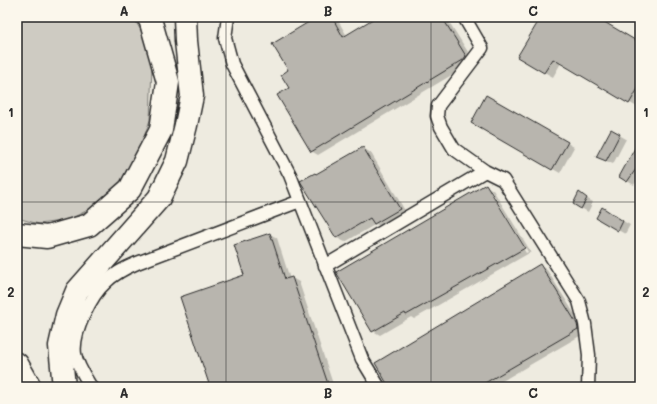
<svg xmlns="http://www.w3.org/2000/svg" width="657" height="404" font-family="Mali,sans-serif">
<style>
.grass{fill:#cecbc2;stroke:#7c7b76}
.shadow{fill:#0003;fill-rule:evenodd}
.building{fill:#b8b5ae;stroke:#2b2b2b}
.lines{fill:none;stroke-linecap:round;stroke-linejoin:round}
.street-casing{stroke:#2b2b2b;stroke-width:15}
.highway-casing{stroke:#2b2b2b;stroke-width:25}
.street{stroke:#fbf7ec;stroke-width:12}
.highway{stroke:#fbf7ec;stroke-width:22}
.grid{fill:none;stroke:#2b2b2b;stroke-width:1;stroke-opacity:0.55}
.neatline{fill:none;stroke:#2b2b2b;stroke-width:1.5}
.grid-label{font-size:13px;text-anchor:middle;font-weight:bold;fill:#2b2b2b}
</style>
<rect width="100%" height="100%" fill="#eeebe0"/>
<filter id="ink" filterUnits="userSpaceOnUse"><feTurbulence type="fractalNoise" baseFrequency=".025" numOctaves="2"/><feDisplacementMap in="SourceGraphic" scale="8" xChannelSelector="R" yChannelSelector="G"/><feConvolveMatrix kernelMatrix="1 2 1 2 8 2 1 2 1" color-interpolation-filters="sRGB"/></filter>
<g filter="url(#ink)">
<path class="grass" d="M17 17H133L143 34 152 65 150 120 139 151 119 184 96 206 68 220 39 224 17 218Z"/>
<path class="shadow" d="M319 17H336L347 36 378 17H446L473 60 470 64 318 155 311 151 291 88 290 71Z
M542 17H594L640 44V103L637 107 561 63 553 77 518 57Z
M487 96 574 147 560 173 472 123Z
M611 130 626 139 613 164 597 157Z
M640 142V177L634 185 620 177Z
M363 148 371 153 407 214 383 228 376 224 345 242 337 238 302 182 316 175Z
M486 186 493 190 531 252 414 319 411 317 380 335 373 331ZM488 190H491L528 252 526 253Z
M579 194 593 202 588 212 574 204Z
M609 213 630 225 625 234 597 218Z
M270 234 277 238 290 279 292 278 299 282 334 387H210L245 276Z
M540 266 547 270 584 329 585 333 492 387H390Z"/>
<path class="building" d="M317 17H332L343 37 376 17H442L466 56 463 60 311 152 277 95 289 88 281 75 288 70 272 44Z
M541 17H596L640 43V85L629 104 553 59 544 73 517 57Z
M486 95 568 142 552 170 471 123Z
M611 129 620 134 606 161 596 157Z
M640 139V172L636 169 627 182 619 177Z
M363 147 400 209 374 224 370 218 336 238 300 181 315 173 316 174Z
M486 184 525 248 406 315 405 313 372 332 336 272Z
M579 192 587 198 581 209 573 204Z
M602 207 623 221 618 231 596 218Z
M270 233 285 279 292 277 329 387H210L180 297 244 275 234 245Z
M540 264 577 324 578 329 478 387H389L375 363Z"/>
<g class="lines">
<defs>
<path id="street" d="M228 17 225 38 232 64 290 175 362 359 379 387
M464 17 482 48 438 106 437 116 441 127 454 149 485 171 503 180 579 301 585 324 589 355 588 387
M325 266 485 171
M91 387C85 377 77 365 75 354 72 333 91 295 106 282 115 273 125 268 137 263L300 201"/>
<path id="highway" d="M17 234 47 237 89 225 130 189 161 130 168 82 150 19 148 17
M17 364 30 387
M64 387 60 346 67 315 77 291 159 198 177 161 186 125 192 96 186 41 185 17"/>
</defs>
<use href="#street" class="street-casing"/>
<use href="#highway" class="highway-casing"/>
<use href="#street" class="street"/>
<use href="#highway" class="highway"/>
</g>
</g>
<path class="grid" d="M226 17V387M431 17V387M17 202H640"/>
<rect width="657" height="404" fill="none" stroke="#fbf7ec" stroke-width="44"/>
<rect x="22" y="22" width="613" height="360" class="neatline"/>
<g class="grid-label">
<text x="124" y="16">A</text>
<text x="328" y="16">B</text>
<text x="533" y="16">C</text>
<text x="11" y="117">1</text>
<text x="646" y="117">1</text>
<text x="11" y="297">2</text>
<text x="646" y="297">2</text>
<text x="124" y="398">A</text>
<text x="328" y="398">B</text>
<text x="533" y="398">C</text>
</g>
</svg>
